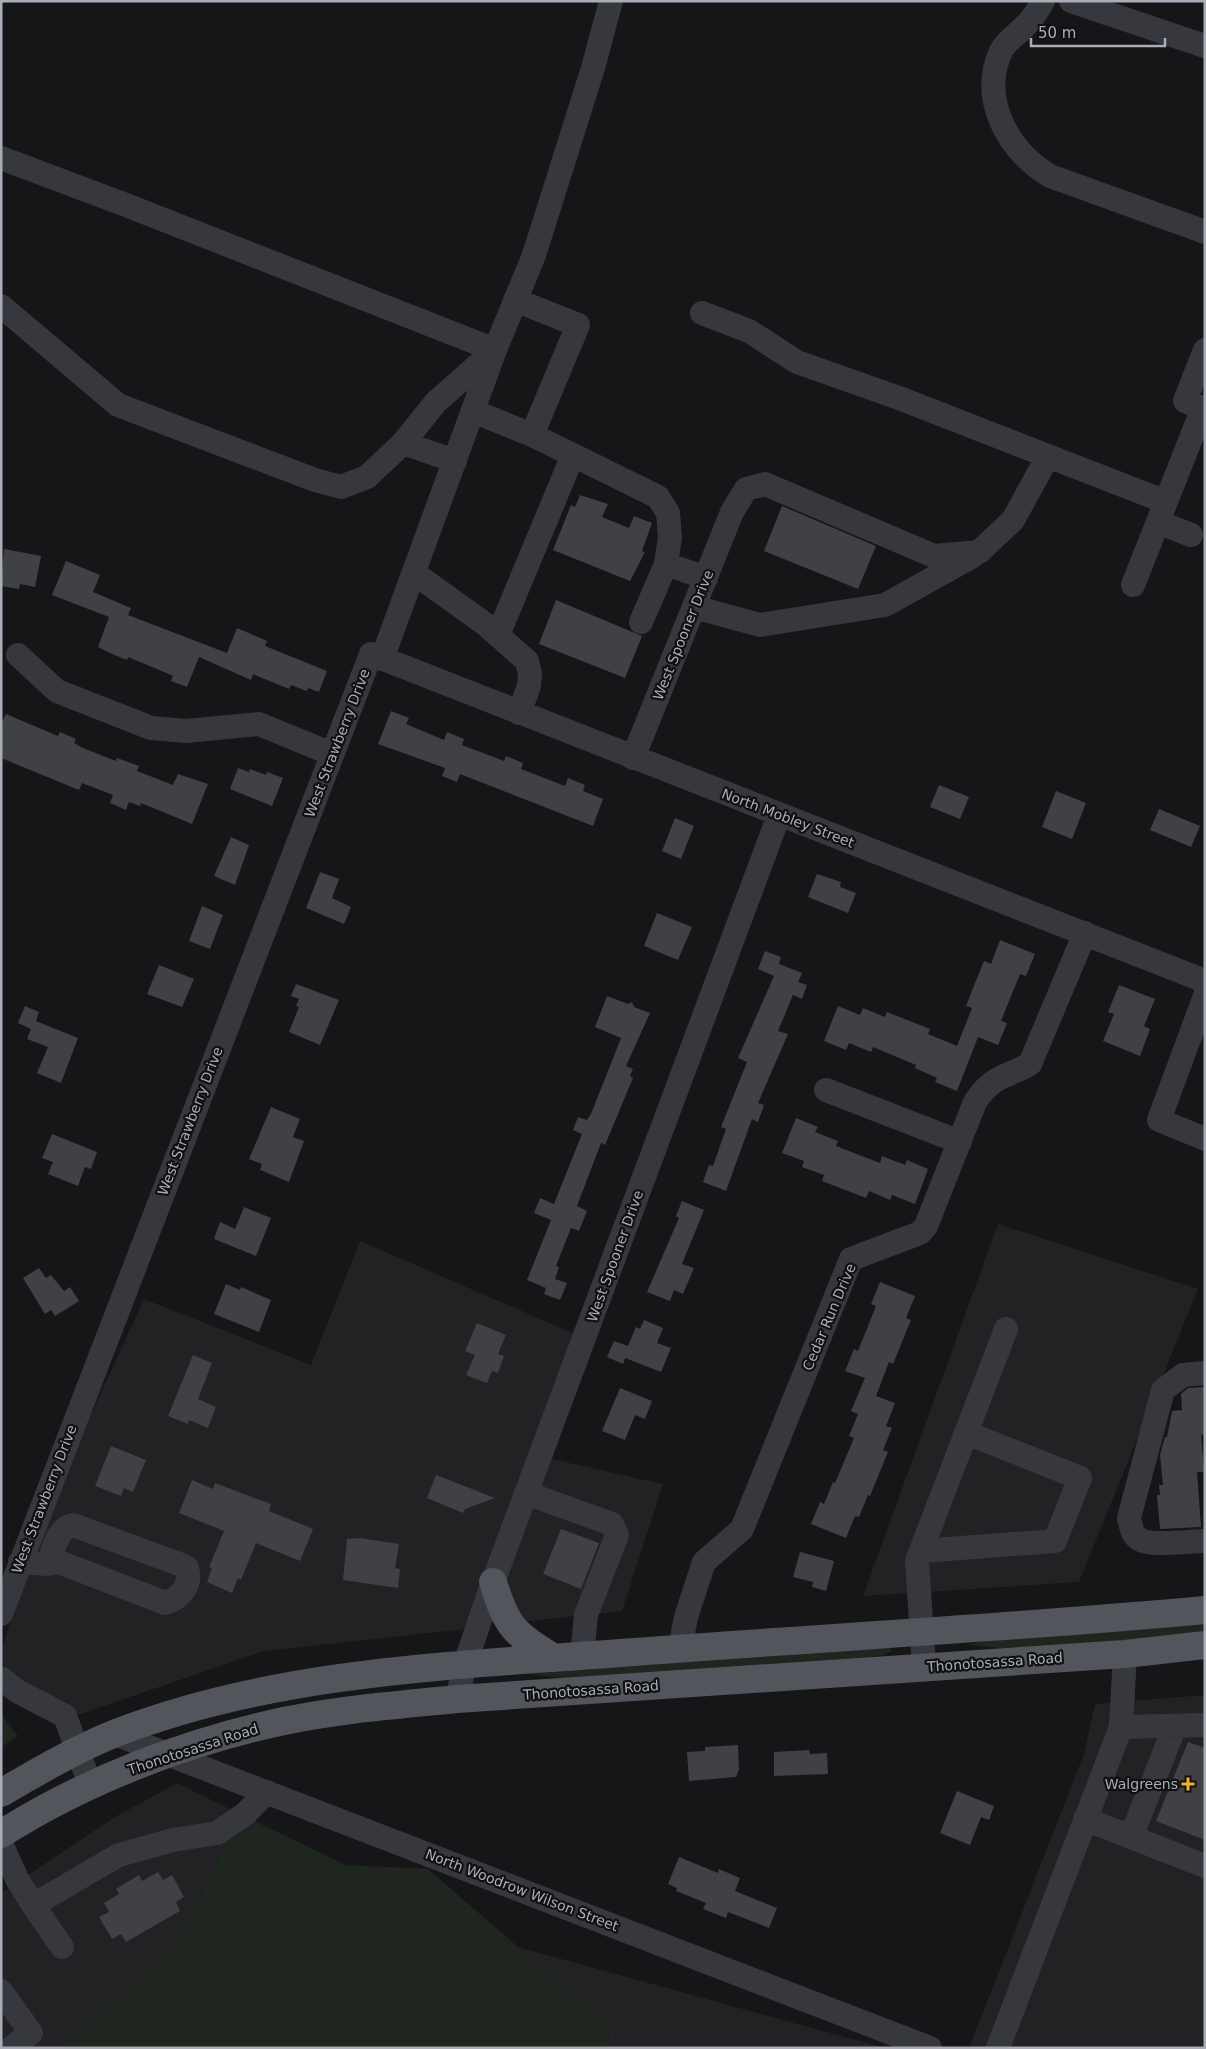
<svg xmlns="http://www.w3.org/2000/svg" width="1206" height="2049" font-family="'DejaVu Sans',sans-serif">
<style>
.built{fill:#222225}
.green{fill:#1e261f}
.building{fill:#404145}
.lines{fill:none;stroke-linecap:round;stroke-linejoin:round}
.minor{stroke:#37383d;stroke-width:24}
.major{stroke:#53555c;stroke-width:28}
.poi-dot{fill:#f2b134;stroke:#111113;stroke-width:2}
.labels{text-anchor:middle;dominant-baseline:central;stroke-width:4.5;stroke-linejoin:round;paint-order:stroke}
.street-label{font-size:14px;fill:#a8adb8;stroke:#111113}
.poi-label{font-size:14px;fill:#a8adb8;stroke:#111113;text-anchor:end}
</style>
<rect width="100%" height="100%" fill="#161618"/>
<path class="built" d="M998 1224 1198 1289 1079 1582 863 1596Z
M360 1241 575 1334 485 1574 480 1575 482 1581 466 1629 264 1651 75 1716 9 1672 4 1665 1 1653 19 1591 70 1460 144 1299 311 1365Z
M566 1418 552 1459 663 1484 622 1611 521 1622 504 1583Z
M1205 1695V2048H969L1084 1754 1095 1704Z
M177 1783 234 1811 216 1867 165 1957 56 2048H1V1893L113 1818Z
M518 1947 885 2048H609L608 2025Z"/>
<path class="green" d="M1205 1621V1634L1008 1649 970 1645 1006 1634Z
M833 1648H890L892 1651 884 1655 844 1661 563 1678 524 1674V1672Z
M1 1714 18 1736 1 1747Z
M234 1811 346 1865 428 1869 608 2025 609 2048H56L165 1957 216 1867Z"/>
<path class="building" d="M580 495 608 504 602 517 629 528 634 516 652 523 642 551 645 552 630 581 553 550 571 505 575 507Z
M782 506 876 546 858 589 764 551Z
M4 549 41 556 35 587 20 584 19 589 1 586Z
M66 561 100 575 93 592 131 608 128 615 227 653 237 628 267 641 265 646 327 671 319 692 308 688 307 691 291 685 289 689 253 674 251 680 199 657 187 687 171 681 173 676 164 672 128 657 127 660 112 654 98 647 109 617 52 595Z
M556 600 642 636 625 678 539 644Z
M391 711 409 718 406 724 444 740 447 732 464 739 462 745 504 761 506 756 523 763 521 769 565 786 568 778 585 785 583 791 603 799 593 826 460 774 457 782 442 776 445 768 378 744Z
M6 714 58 736 60 732 76 739 74 743 83 748 116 761 117 758 139 766 137 771 173 785 178 774 208 784 192 824 141 803 140 806 129 802 126 810 110 803 113 795 82 783 79 790 1 758V724Z
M238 768 249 772 250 769 266 775 267 772 283 778 272 806 230 789Z
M939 785 969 797 960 819 930 807Z
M1056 791 1086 803 1072 839 1042 827Z
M1159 809 1200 826 1191 847 1150 830Z
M675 818 694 826 681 859 662 851Z
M231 837 249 845 235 885 214 876Z
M320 872 339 879 332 898 351 907 344 924 306 908Z
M817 874 841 882 840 887 856 893 848 913 808 897Z
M202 906 223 915 210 949 189 941Z
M657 913 692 927 678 960 644 946Z
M1000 940 1035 954 1026 976 1020 974 1001 1021 1007 1023 998 1045 978 1037 957 1091 935 1082 937 1078 915 1068 916 1065 873 1047 871 1052 849 1043 846 1050 824 1041 838 1006 860 1015 863 1008 885 1017 887 1012 930 1029 928 1034 957 1046 972 1008 966 1006 975 983 984 961 991 964Z
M765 951 781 957 779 964 802 973 798 982 807 985 802 999 793 995 778 1031 788 1034 758 1103 764 1105 758 1122 752 1119 726 1191 703 1182 709 1165 713 1166 726 1129 721 1127 747 1062 738 1058 774 976 758 969Z
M159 965 194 979 182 1007 147 994Z
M296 984 339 1000 320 1045 289 1032 299 1007 296 1006 299 999 291 996Z
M1119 985 1155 999 1144 1026 1150 1029 1140 1056 1103 1041 1114 1014 1108 1012Z
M607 996 628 1004 632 1002 634 1007 650 1013 626 1066 633 1069 630 1076 633 1078 605 1145 601 1143 577 1206 587 1211 579 1231 571 1228 556 1266 559 1267 555 1279 567 1283 560 1300 544 1294 546 1288 527 1280 551 1220 534 1213 540 1198 554 1204 582 1134 573 1130 578 1117 587 1120 591 1114 621 1038 595 1027Z
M25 1006 39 1012 36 1021 78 1038 61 1083 37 1073 48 1047 27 1039 31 1029 18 1023Z
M271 1107 300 1119 293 1137 304 1141 289 1182 260 1170 262 1164 249 1159Z
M796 1118 818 1127 815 1132 838 1141 836 1146 880 1163 882 1156 905 1165 907 1160 928 1169 915 1204 892 1195 890 1200 869 1191 866 1198 822 1181 824 1175 802 1167 804 1161 782 1153Z
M52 1134 97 1152 91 1169 85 1167 78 1186 48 1174 53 1162 42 1158Z
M682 1201 704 1210 682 1264 694 1268 683 1294 674 1290 670 1301 647 1292 679 1218 676 1216Z
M244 1207 271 1218 256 1256 214 1239 220 1222 235 1229Z
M39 1268 46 1278 51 1275 64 1291 70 1287 79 1301 55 1316 51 1310 45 1314 23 1278Z
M880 1282 915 1296 906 1318 911 1320 893 1364 889 1362 876 1396 895 1403 886 1426 892 1428 883 1450 888 1452 870 1496 868 1495 859 1517 855 1516 846 1538 811 1524 820 1502 824 1504 833 1482 835 1483 854 1438 849 1436 858 1414 851 1411 865 1378 845 1371 854 1349 858 1351 876 1306 871 1304Z
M226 1284 240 1290 241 1287 271 1300 259 1332 214 1314Z
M644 1320 663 1328 657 1343 671 1348 661 1372 625 1358 623 1364 607 1357 614 1341 628 1346 636 1327 640 1329Z
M477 1323 506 1335 498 1354 504 1356 498 1373 492 1371 487 1383 466 1375 475 1355 465 1351Z
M193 1355 212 1363 198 1399 216 1407 208 1428 189 1420 188 1424 168 1416Z
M1205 1387V1434L1201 1435 1204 1472H1197L1201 1527 1160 1529 1157 1495H1160L1159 1485H1163L1160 1455 1165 1437H1167L1172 1411 1182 1410 1181 1394 1188 1388Z
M620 1388 652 1401 645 1419 635 1415 625 1440 602 1431Z
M111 1446 146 1460 133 1492 124 1488 121 1496 95 1486Z
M436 1475 495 1498 465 1509 463 1513 427 1498Z
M192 1480 213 1489 215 1483 271 1504 269 1511 313 1529 300 1561 256 1543 241 1580 238 1578 232 1593 207 1582 212 1568 209 1567 224 1531 179 1513Z
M561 1529 599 1543 581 1589 543 1574Z
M360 1538 399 1544 395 1568 400 1569 398 1588 343 1580 347 1539Z
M800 1552 834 1561 826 1591 812 1587 813 1582 793 1577Z
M1188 1742 1205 1748V1840L1156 1821Z
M738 1745 739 1769 736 1777 689 1781 687 1752 705 1751V1747Z
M809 1750 810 1754 827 1753 828 1774 774 1776V1752Z
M957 1791 994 1806 989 1820 981 1817 970 1845 940 1833Z
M679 1857 718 1873 719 1869 740 1878 735 1891 777 1908 769 1928 728 1912 726 1918 703 1909 706 1903 676 1891 677 1888 668 1884Z
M158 1872 163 1880 172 1875 184 1897 176 1902 180 1911 126 1942 121 1934 112 1939 99 1917 109 1912 104 1903 119 1894 116 1889 139 1875 142 1881Z"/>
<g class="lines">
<path class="minor" d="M1043 1C1038 10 1033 19 1025 26 1018 34 1006 41 1001 51 979 99 1008 151 1050 176L1205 232
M1071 1 1205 46
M1 158 126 205 495 350 436 402 403 443 455 461
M515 300 578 325 532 435
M1 306 118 405 315 480 341 487 367 477 403 443
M702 313 749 331 797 362 899 398 1166 502
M1205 350 1185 401 1205 409
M473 411 532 435 573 455 498 635
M573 455 658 497 668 513 670 537 666 564 641 622
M1158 522 1191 535
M666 564 706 578
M414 573 485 624 527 661 530 673 529 686 519 713
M1133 585 1203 408
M694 607 760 625 885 605 973 556
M18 655 57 691 151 728 186 731 259 724 332 754
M382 659 495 350 534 255 593 68 611 1
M633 758 732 512 746 489 765 484 934 556 979 552 1013 520 1048 456
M1205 996 1159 1120 1205 1139
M826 1090 960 1142
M1205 1373 1183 1375 1163 1390 1129 1518C1131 1526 1132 1535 1139 1539 1151 1547 1189 1541 1205 1541
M526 1493 612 1524 617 1535 586 1615 582 1656
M921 1551 1055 1541 1080 1478 967 1433
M20 1562 48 1564 59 1562 165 1603C180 1599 192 1585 187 1568L182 1565 73 1525C57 1528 53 1551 48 1564
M1 1614 371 654 1205 981
M680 1648 686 1617 704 1562 742 1529 851 1259 920 1233 926 1226 975 1102C993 1075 1005 1078 1030 1064L1085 933
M924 1667 917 1561 1006 1329
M1 1678 17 1691 65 1716 91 1787
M457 1699 465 1664 493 1582 779 815
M1121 1727 1205 1725
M115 1734 930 2048
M1085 1819 1205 1866
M1131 1837 1175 1726
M1 1843 17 1879 33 1905
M62 1947 33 1905 119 1855 173 1840 217 1833 245 1814 267 1792
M1 1991 31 2033 11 2048
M998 2048 1121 1727 1125 1654"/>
<path class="major" d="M493 1582C507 1628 514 1633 554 1658
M1 1793C37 1772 78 1748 116 1733 277 1671 450 1666 620 1653 815 1638 1010 1628 1205 1610
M1 1834C86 1780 186 1742 284 1721 341 1709 399 1705 457 1699L1125 1654 1205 1645"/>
</g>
<path class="poi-dot" d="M1185.5 1776.5h5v5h5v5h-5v5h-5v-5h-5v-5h5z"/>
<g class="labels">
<g class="street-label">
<text transform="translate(683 635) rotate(-68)">West Spooner Drive</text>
<text transform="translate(337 743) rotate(-69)">West Strawberry Drive</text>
<text transform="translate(788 818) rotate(21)">North Mobley Street</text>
<text transform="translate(190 1121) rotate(-69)">West Strawberry Drive</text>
<text transform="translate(615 1256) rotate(-70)">West Spooner Drive</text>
<text transform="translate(829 1317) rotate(-67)">Cedar Run Drive</text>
<text transform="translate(44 1499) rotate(-69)">West Strawberry Drive</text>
<text transform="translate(995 1662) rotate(-4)">Thonotosassa Road</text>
<text transform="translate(591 1690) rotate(-4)">Thonotosassa Road</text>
<text transform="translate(193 1749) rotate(-18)">Thonotosassa Road</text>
<text transform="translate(522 1890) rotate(21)">North Woodrow Wilson Street</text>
</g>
<g class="poi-label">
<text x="1178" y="1784">Walgreens</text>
</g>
</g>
<rect width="1206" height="2049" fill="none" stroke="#a8adb8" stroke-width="5"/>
<path d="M1031 38v8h134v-8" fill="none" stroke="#a8adb8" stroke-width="2.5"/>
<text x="1038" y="38" font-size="15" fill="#a8adb8" stroke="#111113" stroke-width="4" paint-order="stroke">50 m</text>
</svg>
